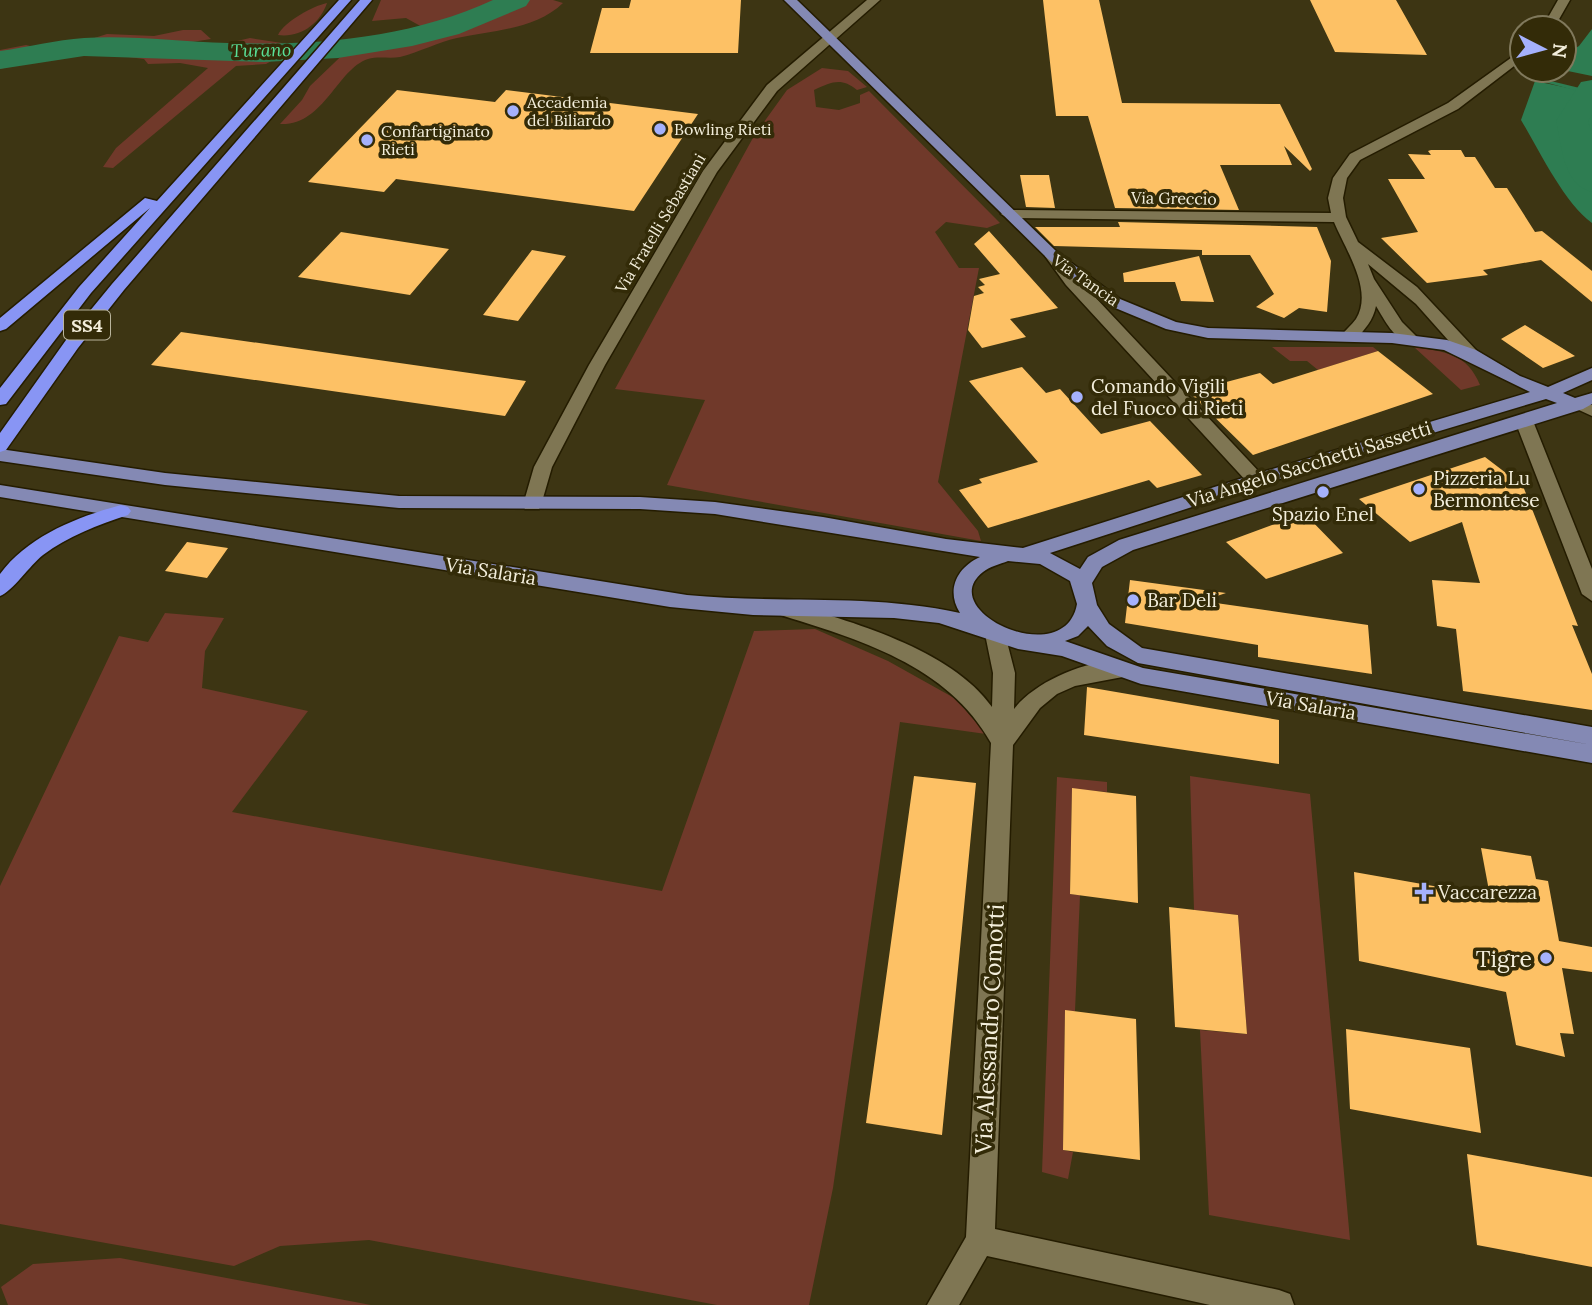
<svg xmlns="http://www.w3.org/2000/svg" width="1592" height="1305" font-family="Lora,serif">
<style>
.green{fill:#70392a}
.water{fill:#2e7d52}
.lines{fill:none;stroke-linecap:round;stroke-linejoin:round}
.stream{fill:#2e7d52;fill-rule:evenodd}
.river{fill:#2e7d52;fill-rule:evenodd}
.building{fill:#fdc165}
.minor-casing{stroke:#241c00;stroke-width:3}
.major-casing{stroke:#241c00;stroke-width:3}
.highway-casing{stroke:#241c00;stroke-width:3}
.minor{fill:#7f7653;fill-rule:evenodd}
.major{fill:#8489b4;fill-rule:evenodd}
.highway{fill:#8895f4;fill-rule:evenodd}
.poi-dot{fill:#a5b1fc;stroke:#332b08;stroke-width:2.5}
.labels{text-anchor:middle;dominant-baseline:central;stroke-width:7;stroke-linejoin:round;paint-order:stroke}
.far-poi-label{font-size:16px;fill:#f3eedb;stroke:#332b08;text-anchor:start}
.far-street-label{font-size:16px;fill:#f3eedb;stroke:#332b08}
.far-water-label{font-size:18px;font-style:italic;fill:#59e097;stroke:#332b08}
.shield{fill:#332b08;stroke:#b9b49c;stroke-width:2}
.shield-label{font-size:18px;font-weight:bold;fill:#f3eedb}
.poi-label{font-size:19px;fill:#f3eedb;stroke:#332b08;text-anchor:start}
.street-label{font-size:19px;fill:#f3eedb;stroke:#332b08}
.near-poi-label{font-size:23px;fill:#f3eedb;stroke:#332b08;text-anchor:end}
.near-street-label{font-size:23px;fill:#f3eedb;stroke:#332b08}
</style>
<rect width="100%" height="100%" fill="#3d3513"/>
<path class="green" d="M381 0H553L563 3C535 30 493 30 457 38 438 42 420 52 400 57 390 59 378 56 368 59 337 69 324 126 280 124L302 100 310 86 357 41 424 28 406 18 372 21Z
M327 3C320 24 300 38 278 35 285 21 313 6 327 3Z
M183 30H201L211 39 179 44 128 42 107 46 88 40 107 34 154 36Z
M250 38 282 43 285 50 284 54 266 64 236 66 113 168 103 167 116 148 208 68 180 63 148 64 144 59 128 57 129 51 153 47 184 53Z
M26 45 38 48 82 46 75 52 0 69V50Z
M822 68 848 71 867 87 857 90C841 77 832 82 814 90L816 107 839 110 860 103V95L869 91 1000 223 987 228 946 222 935 232 959 268H979L938 482 978 531 981 541 667 485 705 400 615 389 754 136 787 90Z
M1272 347H1373L1378 351 1318 370 1307 361H1290Z
M1414 347C1445 352 1467 353 1480 385L1461 390Z
M165 613 224 618 205 651 202 688 308 711 232 812 662 891 754 631 815 629 888 661 956 699 986 734 900 722 833 1188 809 1305H717L369 1240 280 1246 234 1266 0 1224V886L119 636 148 642Z
M1190 776 1310 794 1350 1240 1209 1215 1200 1030 1247 1034 1238 915 1194 910Z
M1057 777 1107 782V792L1072 789 1070 894 1080 895 1075 1011H1065L1063 1150 1073 1152 1068 1179 1042 1172Z
M120 1258 371 1305H8L1 1287 33 1264Z"/>
<path class="water" d="M1592 29V76L1563 70 1564 55 1579 46Z
M1535 81 1592 93V223C1564 203 1539 150 1521 120Z"/>
<g class="lines">
<path class="stream" d="M1526 75 1592 91V95L1526 77Z"/>
<path class="river" d="M493 0H530L526 6 459 34 412 46 338 58 264 62 84 56 0 69V51C28 47 56 40 84 38 132 35 180 42 228 43 318 46 410 38 493 0Z
M1592 80V115L1588 121 1592 134V192C1563 185 1562 146 1556 121L1581 82Z"/>
</g>
<path class="building" d="M631 0H741L738 53H590L602 8H629Z
M1043 0H1099L1122 103 1280 104 1312 169 1310 171 1284 146 1292 165H1220L1239 210 1115 208 1088 116H1056Z
M1310 0H1396L1427 55 1335 52Z
M397 90 495 102 506 90 698 114 634 211 396 179 384 192 308 182Z
M1431 150H1461L1465 157H1475L1495 188H1507L1535 232 1542 231 1592 271V302L1541 260 1483 270 1488 275 1427 283 1381 238 1418 232 1388 179H1425L1408 154 1431 155 1428 151Z
M1020 175H1049L1055 208 1026 207Z
M1118 222 1317 227 1331 261 1327 312 1299 308 1284 318 1256 307 1274 294 1250 255H1202V250L1054 246 1035 227H1120Z
M989 231 1058 308 1010 319 1026 337 982 348 968 330 974 296 984 293 978 287 985 285 979 279 1000 274 974 244Z
M341 232 449 249 410 295 298 277Z
M532 250 566 256 518 321 483 315Z
M1199 256 1214 302 1181 301 1175 282H1124L1123 273Z
M1525 325 1575 356 1543 368 1501 339Z
M181 332 526 381 505 416 151 365Z
M1378 351 1433 394 1253 455 1189 392 1260 373 1273 384Z
M1022 367 1046 393 1060 389 1101 434 1150 421 1202 475 1157 488 1149 480 988 528 959 490 982 483 979 479 1038 462 969 381Z
M1485 457 1523 486 1578 626 1572 625 1592 674V710L1463 691 1456 629 1437 626 1432 580 1480 583 1462 522 1410 542 1359 499Z
M1304 513 1343 553 1266 579 1226 542Z
M187 542 228 548 207 578 165 571Z
M1130 580 1226 593 1202 601 1368 625 1372 674 1258 657V645L1125 623Z
M1087 687 1279 720V764L1084 735Z
M914 776 976 783 942 1135 866 1123Z
M1072 788 1136 796 1138 903 1070 894Z
M1481 848 1531 856 1536 879 1548 881 1559 941 1592 947V972L1562 968 1574 1034 1560 1033 1565 1057 1516 1045 1506 992 1359 961 1354 872 1490 896Z
M1169 907 1238 915 1247 1034 1175 1027Z
M1065 1010 1136 1019 1140 1160 1063 1150Z
M1346 1029 1470 1048 1481 1133 1350 1109Z
M1467 1154 1592 1177V1267L1477 1245Z"/>
<g class="lines">
<defs>
<path id="minor" d="M867 0H880L777 91 717 172 605 365 552 467 541 505 539 509H525L523 505 534 467 589 365 703 171 767 85Z
M1558 0H1570L1554 28H1542Z
M1522 50V60L1458 109 1360 160 1347 178 1343 198 1346 217 1358 242 1417 287 1476 350 1478 354 1476 358H1464L1416 304 1368 264 1374 279 1402 322 1419 339 1411 344C1394 340 1384 319 1376 306 1373 321 1365 329 1355 340H1343L1341 336C1345 330 1352 325 1356 319 1374 290 1345 249 1334 222L1008 218 1001 214 1008 210 1331 213 1328 198 1333 178 1350 154 1448 103Z
M1053 251 1058 253 1078 279 1263 476 1265 480 1263 484H1249L1066 285 1045 256Z
M1577 400 1592 405V416L1568 405 1571 401Z
M1524 416 1533 421 1592 569V601L1582 594 1515 421Z
M784 602C850 621 951 649 992 707L993 673 985 634 988 629H1002L1005 634 1015 673 1014 709C1034 682 1094 654 1128 664L1131 670 1128 676 1075 686 1057 694 1040 708 1013 745 995 1229 1279 1290 1290 1294 1294 1305H1210L987 1256 959 1305H927L966 1237 991 743C948 665 858 639 777 614L774 609Z"/>
<path id="major" d="M784 0H797L1058 253 1120 299 1176 322 1208 328 1392 333 1447 340 1476 350 1520 376 1548 387 1592 368V380L1563 393 1575 398 1592 393V404L1583 409 1133 550 1102 567 1092 583 1097 605 1109 624 1142 648 1592 727V745L1138 663 1107 646 1088 626 1078 636 1065 641 1143 668 1592 745V763L1141 684 1062 656 1018 649 939 623 894 618 753 615 670 607 0 497V485L687 595C777 604 871 593 960 613 946 591 956 568 980 557L715 514 640 509 399 508 165 485 0 461V449L165 473 399 496 640 497 715 502 823 517 946 539 1023 548 1249 476 1530 392 1444 350 1392 343 1208 338 1166 329 1108 305 1048 259ZM1546 399 1557 403 1119 540 1088 557 1080 569 1050 553 1263 484ZM1008 561 1040 564 1070 581 1077 604C1065 672 933 611 983 572 989 567 1000 564 1008 561Z"/>
<path id="highway" d="M339 0H351L91 293 6 404 0 405V388L79 287 150 208 6 329 0 331V318L145 198 157 201Z
M360 0H372L124 290 78 348 6 450 0 452V433L66 340 112 284Z
M121 505 128 507 131 511 128 515C98 525 68 536 43 555 30 565 12 592 0 596V574C28 536 77 517 121 505Z"/>
</defs>
<use href="#minor" class="minor-casing"/>
<use href="#major" class="major-casing"/>
<use href="#highway" class="highway-casing"/>
<use href="#minor" class="minor"/>
<use href="#major" class="major"/>
<use href="#highway" class="highway"/>
</g>
<g class="poi-dot">
<circle cx="513" cy="111" r="7"/>
<circle cx="660" cy="129" r="7"/>
<circle cx="367" cy="140" r="7"/>
<circle cx="1077" cy="397" r="7"/>
<circle cx="1419" cy="489" r="7"/>
<circle cx="1323" cy="492" r="7"/>
<circle cx="1133" cy="600" r="7"/>
<path d="M1420.5 881.5h7v7h7v7h-7v7h-7v-7h-7v-7h7z"/>
<circle cx="1546" cy="958" r="7"/>
</g>
<g class="labels">
<g class="far-poi-label">
<text x="527" y="102">Accademia<tspan x="527" dy="18">del Biliardo</tspan></text>
<text x="674" y="129">Bowling Rieti</text>
<text x="381" y="131">Confartiginato<tspan x="381" dy="18">Rieti</tspan></text>
</g>
<g class="far-street-label">
<text transform="translate(1174 198) rotate(1)">Via Greccio</text>
<text transform="translate(660 223) rotate(-59)">Via Fratelli Sebastiani</text>
<text transform="translate(1086 280) rotate(35)">Via Tancia</text>
</g>
<g class="far-water-label">
<text transform="translate(261 50) rotate(-1)">Turano</text>
</g>
<rect class="shield" x="64" y="310.5" width="46" height="29" rx="5"/>
<g class="shield-label">
<text x="87" y="325">SS4</text>
</g>
<g class="poi-label">
<text x="1091" y="386">Comando Vigili<tspan x="1091" dy="22">del Fuoco di Rieti</tspan></text>
<text x="1433" y="478">Pizzeria Lu<tspan x="1433" dy="22">Bermontese</tspan></text>
<text x="1323" y="514" text-anchor="middle">Spazio Enel</text>
<text x="1147" y="600">Bar Deli</text>
<text x="1438" y="892">Vaccarezza</text>
</g>
<g class="street-label">
<text transform="translate(1309 464) rotate(-17)">Via Angelo Sacchetti Sassetti</text>
<text transform="translate(491 571) rotate(9)">Via Salaria</text>
<text transform="translate(1311 705) rotate(10)">Via Salaria</text>
</g>
<g class="near-poi-label">
<text x="1532" y="958">Tigre</text>
</g>
<g class="near-street-label">
<text transform="translate(989 1029) rotate(-87)">Via Alessandro Comotti</text>
</g>
</g>
<g transform="translate(1543 49) rotate(96)"><circle r="33" fill="#332b08" stroke="#80795c" stroke-width="2"/>
<path d="M0-5L12 26L0 18L-12 26Z" fill="#a5b1fc"/>
<text y="-10" font-size="19" font-weight="bold" text-anchor="middle" fill="#f3eedb">N</text>
</g>
</svg>
